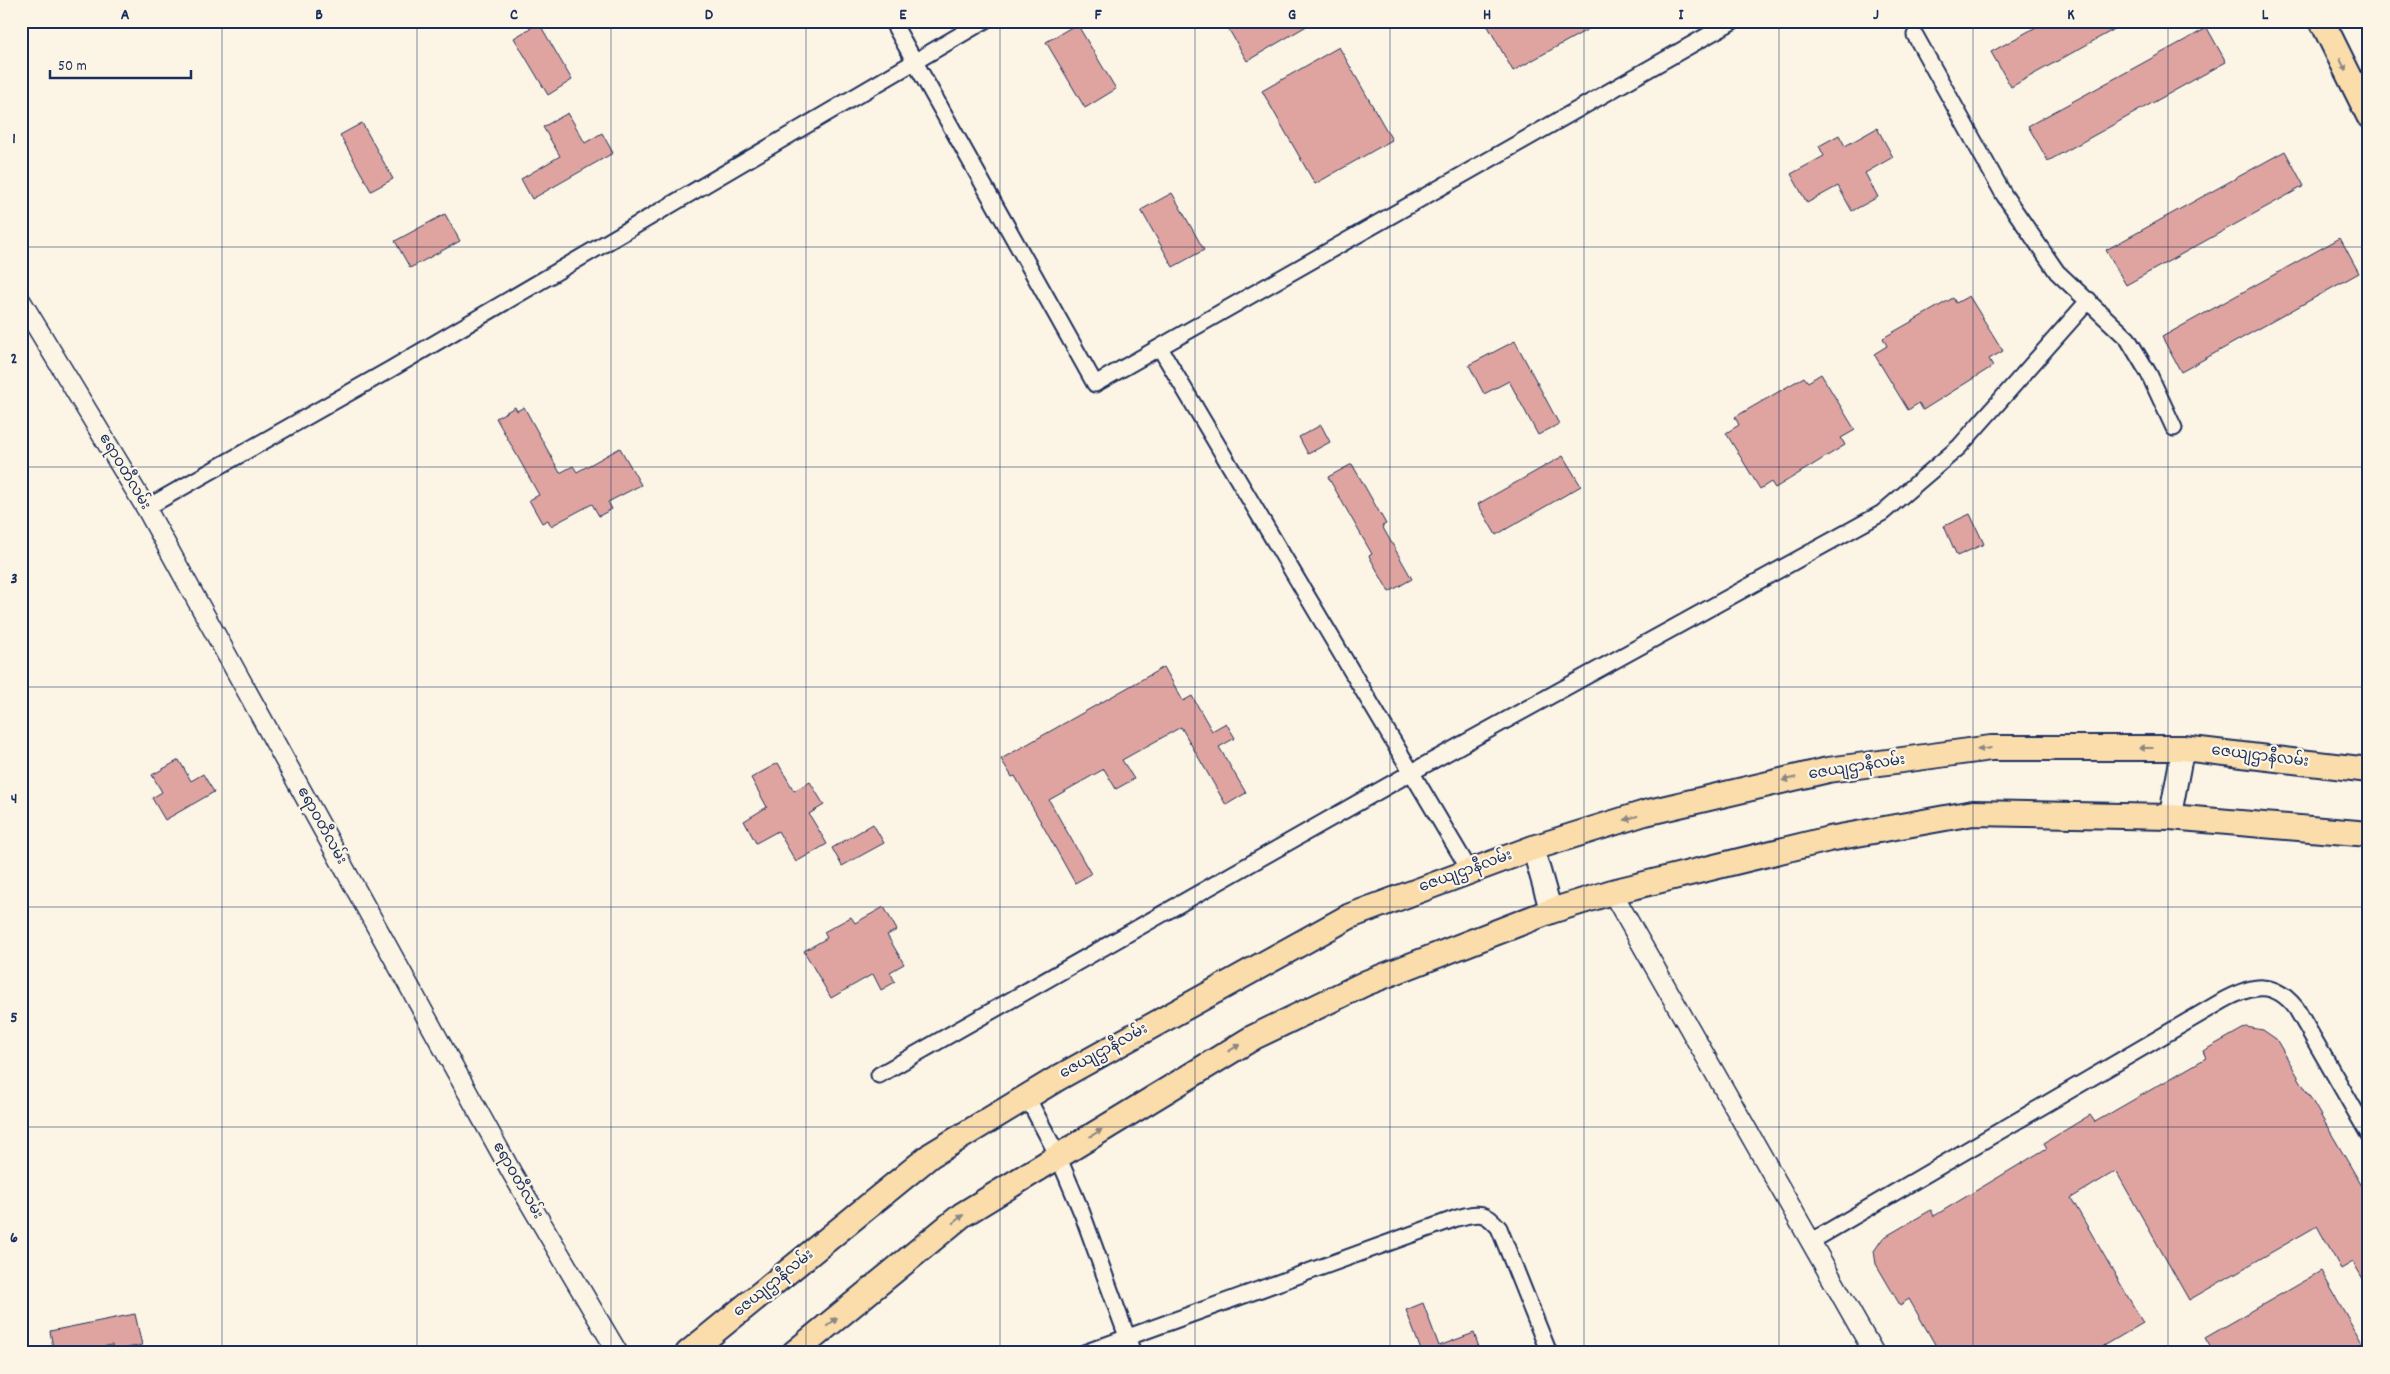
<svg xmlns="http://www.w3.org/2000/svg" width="2390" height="1374" font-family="Dekko,'Noto Sans Myanmar',sans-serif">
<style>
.building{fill:#dfa4a0;stroke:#1b2f5e}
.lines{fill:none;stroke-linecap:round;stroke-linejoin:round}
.minor-casing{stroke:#1b2f5e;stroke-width:19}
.tertiary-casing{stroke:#1b2f5e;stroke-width:22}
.secondary-casing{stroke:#1b2f5e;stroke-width:25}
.primary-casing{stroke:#1b2f5e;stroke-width:28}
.minor{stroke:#fcf5e5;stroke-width:15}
.tertiary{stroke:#fcf5e5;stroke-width:19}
.secondary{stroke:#fcf5e5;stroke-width:21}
.primary{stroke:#fbddab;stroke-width:24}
.oneway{fill:#8b8684}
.grid{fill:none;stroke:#1b2f5e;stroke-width:1;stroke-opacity:0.55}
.labels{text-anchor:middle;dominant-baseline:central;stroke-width:4.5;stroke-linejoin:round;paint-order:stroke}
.street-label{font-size:15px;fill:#1b2f5e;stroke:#fcf5e5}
.neatline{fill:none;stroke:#1b2f5e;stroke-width:2}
.grid-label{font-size:16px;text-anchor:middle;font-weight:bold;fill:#1b2f5e}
</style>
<rect width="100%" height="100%" fill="#fcf5e5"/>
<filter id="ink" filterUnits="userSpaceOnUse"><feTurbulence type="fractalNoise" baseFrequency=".02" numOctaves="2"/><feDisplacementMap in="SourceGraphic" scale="10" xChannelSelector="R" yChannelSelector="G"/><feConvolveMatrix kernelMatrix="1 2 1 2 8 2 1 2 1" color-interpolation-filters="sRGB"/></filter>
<g filter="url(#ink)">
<path class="building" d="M1224 21H1315L1247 61Z
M1485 21H1603L1513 71Z
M2047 21H2129L2011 87 1991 52Z
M539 23 572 80 548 95 514 38Z
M1077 24 1116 89 1085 108 1046 42Z
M2207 28 2226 62 2048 161 2028 126Z
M1339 47 1392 140 1315 184 1262 91Z
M568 113 585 143 602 133 613 153 532 199 521 179 560 156 543 127Z
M362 123 393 179 371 191 340 135Z
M1877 128 1893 157 1865 173 1878 197 1852 211 1838 186 1807 203 1791 174 1824 156 1819 146 1839 135 1845 146Z
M2285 151 2304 186 2126 285 2106 250Z
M1172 193 1204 250 1173 267 1141 210Z
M445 214 460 241 410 268 395 241Z
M2340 238 2359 273 2181 372 2162 337Z
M1969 296 2003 351 1989 359 1993 366 1923 410 1919 403 1908 410 1874 354 1887 346 1883 338 1953 298 1956 303Z
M1515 341 1559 424 1538 435 1509 381 1484 394 1469 365Z
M1821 374 1855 430 1841 438 1845 445 1775 488 1771 482 1760 489 1726 433 1739 425 1735 417 1804 377 1808 382Z
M515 407 517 411 524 407 560 473 573 466 577 472 620 448 641 485 608 502 612 509 599 516 592 504 551 526 548 520 542 523 529 500 539 495 496 418Z
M1321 425 1330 442 1308 454 1299 437Z
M1563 456 1581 486 1496 535 1478 504Z
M1352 464 1386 524 1382 526 1412 579 1389 592 1369 556 1372 554 1328 477Z
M1970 514 1984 544 1957 556 1944 526Z
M1164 667 1183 701 1192 696 1212 731 1226 723 1235 738 1219 747 1246 793 1226 805 1181 727 1122 760 1134 779 1116 789 1104 769 1049 800 1091 874 1075 883 1015 776 1012 777 1001 759Z
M179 760 191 781 203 774 214 792 165 820 152 798 162 792 152 775Z
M778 763 794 791 810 782 824 805 809 814 827 844 796 862 778 831 756 843 744 821 767 807 751 778Z
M873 824 884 843 842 866 832 848Z
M884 907 897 930 887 935 904 964 890 972 895 982 881 990 873 974 831 998 804 951 827 938 824 932 851 917 855 923Z
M2246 1027 2263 1030 2276 1039 2369 1198V1289L2353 1262 2341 1269 2317 1226 2189 1300 2116 1171 2071 1198 2143 1323 2092 1353H1940L1909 1299 1900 1305 1876 1264 1874 1251 1883 1238 1931 1210 1934 1216 2047 1148 2044 1143 2090 1115 2095 1122 2206 1058 2203 1051Z
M2321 1271 2368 1353H2214L2205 1338Z
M1423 1303 1439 1346 1474 1333 1481 1353H1422L1406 1310Z
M135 1314 142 1345 113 1351 112 1345 69 1353H54L50 1331Z"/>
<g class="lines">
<defs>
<path id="minor" d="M892 21 1095 384 1733 21
M1915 35 2004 195 2057 272 2128 339 2149 374 2174 428
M1160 348 1470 871
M146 508 391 369 984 21
M879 1075 1412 772 1882 513 1959 447 2089 300
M1027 1097 1058 1156 1082 1213 1133 1353
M1810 1242 2224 1000C2253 985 2274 980 2296 1008L2369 1135
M1084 1353 1457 1218C1479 1213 1484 1210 1499 1228L1549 1353"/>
<path id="tertiary" d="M21 301 146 508 512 1173 618 1353
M1612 892 1874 1353"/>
<path id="secondary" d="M2170 817 2183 748
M1533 848 1551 911"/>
<path id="primary" d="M2322 21 2369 116
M688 1353 931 1155 1058 1078 1350 916 1533 848 1645 813 1828 770 1991 748H2183L2369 770
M794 1353 962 1215 1254 1037 1366 983 1551 911 1612 892 1829 839 1973 813 2170 817 2369 834"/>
</defs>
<use href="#minor" class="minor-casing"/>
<use href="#tertiary" class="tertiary-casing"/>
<use href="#secondary" class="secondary-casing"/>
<use href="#primary" class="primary-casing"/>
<use href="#minor" class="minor"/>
<use href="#tertiary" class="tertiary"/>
<use href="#secondary" class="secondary"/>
<use href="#primary" class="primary"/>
</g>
<defs><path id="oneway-solid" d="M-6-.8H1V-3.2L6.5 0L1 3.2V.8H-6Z" transform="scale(1.25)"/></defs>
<g class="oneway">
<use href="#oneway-solid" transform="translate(2343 65) rotate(64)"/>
<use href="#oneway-solid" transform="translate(2146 748) rotate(-180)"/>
<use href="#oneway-solid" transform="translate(1984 749) rotate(173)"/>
<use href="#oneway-solid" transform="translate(1789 779) rotate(167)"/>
<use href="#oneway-solid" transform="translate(1631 818) rotate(163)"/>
<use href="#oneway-solid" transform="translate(1234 1048) rotate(-31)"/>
<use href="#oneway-solid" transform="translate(1096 1133) rotate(-31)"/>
<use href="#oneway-solid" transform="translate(958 1219) rotate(-38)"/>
<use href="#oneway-solid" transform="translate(832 1322) rotate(-39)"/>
</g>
</g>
<path class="grid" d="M222 21V1353M417 21V1353M611 21V1353M806 21V1353M1000 21V1353M1195 21V1353M1390 21V1353M1584 21V1353M1779 21V1353M1973 21V1353M2168 21V1353M21 247H2369M21 467H2369M21 687H2369M21 907H2369M21 1127H2369"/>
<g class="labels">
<g class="street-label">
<text transform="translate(124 472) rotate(59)">ဧရာဝတီလမ်း</text>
<text transform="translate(2260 757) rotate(7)">ဇေယျဌာနီလမ်း</text>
<text transform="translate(1857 768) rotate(-9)">ဇေယျဌာနီလမ်း</text>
<text transform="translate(321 826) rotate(61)">ဧရာဝတီလမ်း</text>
<text transform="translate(1466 872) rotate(-20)">ဇေယျဌာနီလမ်း</text>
<text transform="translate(1104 1052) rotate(-29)">ဇေယျဌာနီလမ်း</text>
<text transform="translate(517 1181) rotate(60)">ဧရာဝတီလမ်း</text>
<text transform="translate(774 1284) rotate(-39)">ဇေယျဌာနီလမ်း</text>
</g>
</g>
<rect width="2390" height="1374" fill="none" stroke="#fcf5e5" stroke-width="55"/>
<path d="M50 70v8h141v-8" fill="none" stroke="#1b2f5e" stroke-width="2.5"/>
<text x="58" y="70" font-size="15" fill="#1b2f5e" stroke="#fcf5e5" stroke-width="4" paint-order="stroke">50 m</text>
<rect x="28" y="28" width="2334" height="1318" class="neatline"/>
<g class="grid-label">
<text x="125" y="19">A</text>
<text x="319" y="19">B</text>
<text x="514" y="19">C</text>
<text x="709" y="19">D</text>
<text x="903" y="19">E</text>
<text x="1098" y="19">F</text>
<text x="1292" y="19">G</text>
<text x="1487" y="19">H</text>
<text x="1681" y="19">I</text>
<text x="1876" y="19">J</text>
<text x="2071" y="19">K</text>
<text x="2265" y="19">L</text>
<text x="14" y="143">1</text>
<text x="14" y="363">2</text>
<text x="14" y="583">3</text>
<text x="14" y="803">4</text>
<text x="14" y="1022">5</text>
<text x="14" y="1242">6</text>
</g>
</svg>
